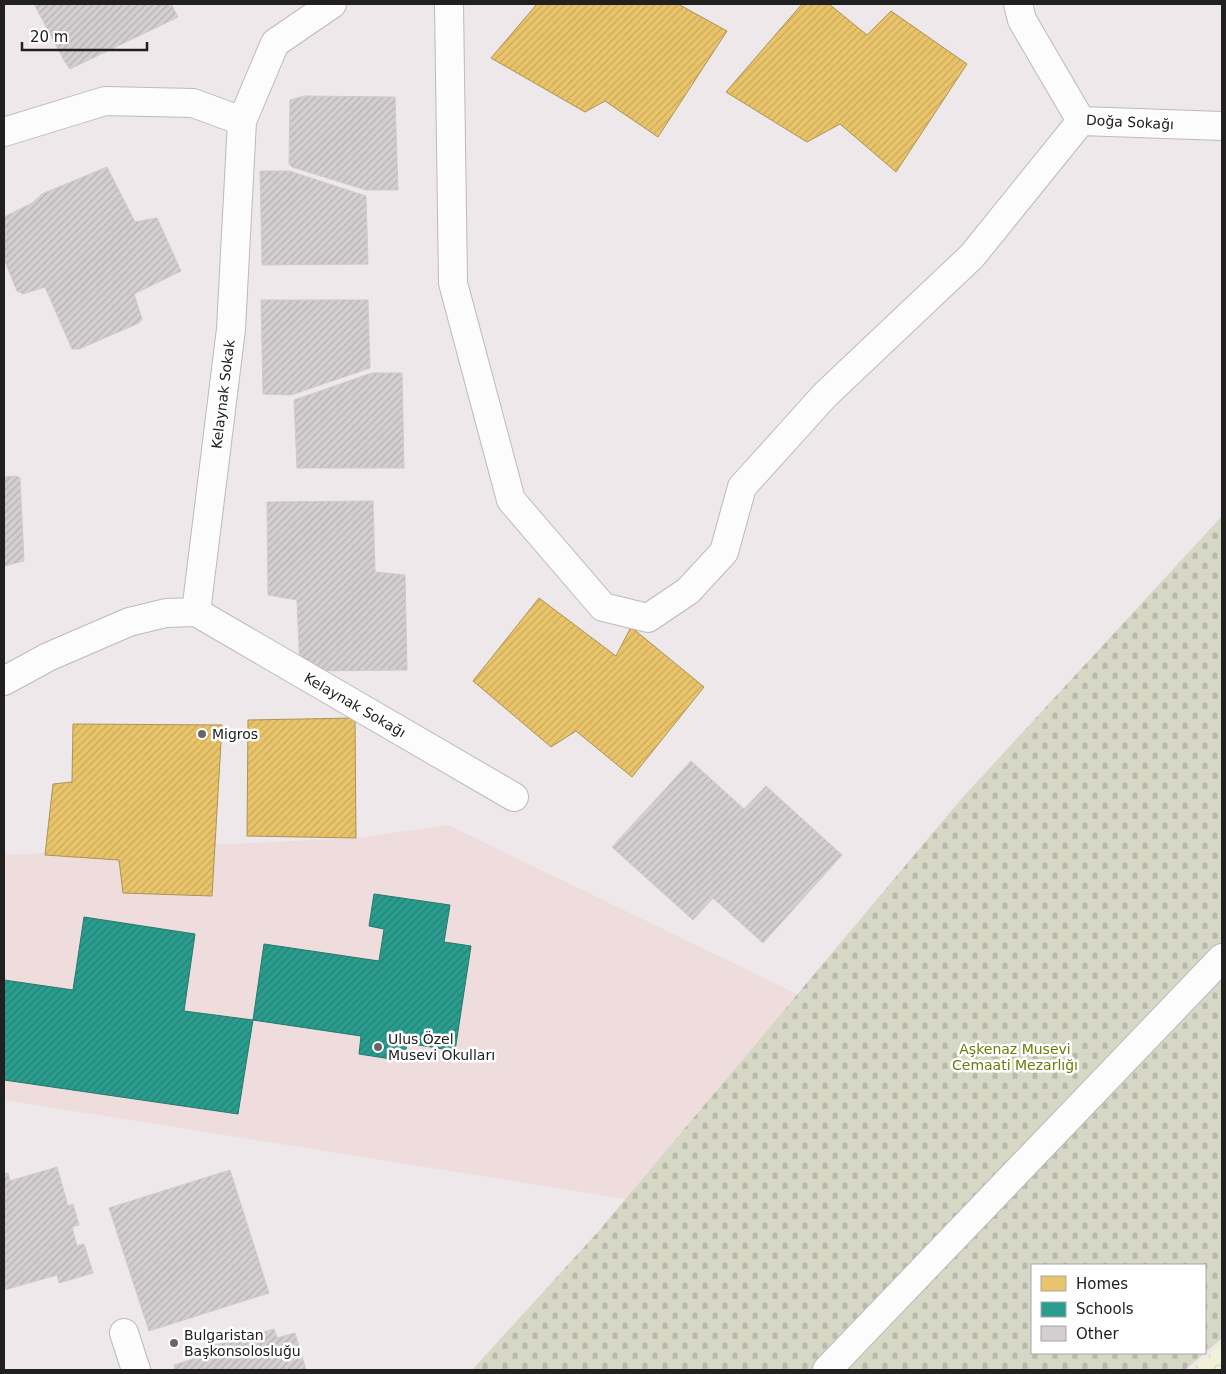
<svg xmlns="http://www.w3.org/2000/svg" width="1226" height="1374" font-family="'DejaVu Sans',sans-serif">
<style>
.education{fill:#eedddc}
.cemetery{fill:url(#cemetery-stones);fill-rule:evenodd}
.park{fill:url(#park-crowns)}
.homes{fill:url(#homes-hatch);stroke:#ad9354}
.schools{fill:url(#schools-hatch);stroke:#27786e}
.building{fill:url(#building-hatch);stroke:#d1cacd}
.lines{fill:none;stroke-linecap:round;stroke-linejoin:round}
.minor-casing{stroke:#bcbabb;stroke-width:30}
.minor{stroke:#fcfcfc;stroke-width:28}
.poi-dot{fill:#686667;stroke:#fff;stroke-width:2}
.labels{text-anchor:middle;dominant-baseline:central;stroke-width:5;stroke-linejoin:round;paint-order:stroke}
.street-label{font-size:14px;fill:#202020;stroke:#fff}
.poi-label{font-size:14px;fill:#202020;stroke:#fff;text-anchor:start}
.park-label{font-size:14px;fill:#6c7c09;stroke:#fff}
</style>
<defs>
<pattern id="cemetery-stones" width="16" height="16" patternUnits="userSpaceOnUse" patternTransform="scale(1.25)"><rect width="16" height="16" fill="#d6d8c5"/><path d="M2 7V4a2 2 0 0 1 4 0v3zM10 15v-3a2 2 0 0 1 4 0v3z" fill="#b7b9a9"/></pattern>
<pattern id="park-crowns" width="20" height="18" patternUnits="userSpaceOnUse" patternTransform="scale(1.25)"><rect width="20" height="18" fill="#f1f2d5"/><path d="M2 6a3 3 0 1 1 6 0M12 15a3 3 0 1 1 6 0" fill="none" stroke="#cecfb7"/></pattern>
<pattern id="homes-hatch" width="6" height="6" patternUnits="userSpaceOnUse" patternTransform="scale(1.25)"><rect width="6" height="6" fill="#e9c46a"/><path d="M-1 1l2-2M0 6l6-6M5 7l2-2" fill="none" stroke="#c8a85c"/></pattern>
<pattern id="schools-hatch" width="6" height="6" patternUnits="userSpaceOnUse" patternTransform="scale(1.25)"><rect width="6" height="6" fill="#2a9d8f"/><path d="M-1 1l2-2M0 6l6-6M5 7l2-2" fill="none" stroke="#248074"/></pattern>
<pattern id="building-hatch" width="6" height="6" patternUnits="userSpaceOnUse" patternTransform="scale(1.25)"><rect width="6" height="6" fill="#d3ced0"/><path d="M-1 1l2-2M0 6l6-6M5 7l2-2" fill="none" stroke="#b5b1b2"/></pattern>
</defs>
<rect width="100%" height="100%" fill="#eee8ea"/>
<path class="education" d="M448 825 797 994 626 1199 4 1100V855L356 838Z"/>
<path class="cemetery" d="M1222 516V1338L1185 1370H472L597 1233 962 798ZM1032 1265H1205V1353H1032Z"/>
<path class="park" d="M1222 1343V1370H1191Z"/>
<path class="homes" d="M537 4H678L727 31 658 137 605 101 585 112 491 58Z
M802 4H829L867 35 891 11 967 64 896 172 840 124 807 142 726 92Z
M539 598 616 656 631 627 704 687 632 777 576 731 551 747 473 681Z
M355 718 356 838 247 836 248 720Z
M73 724 222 725 212 896 123 893 119 860 45 855 53 784 72 782Z"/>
<path class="schools" d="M374 894 450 905 444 942 471 946 455 1051 407 1043 404 1061 359 1054 361 1036 253 1020 264 944 379 961 384 929 369 926Z
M84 917 195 934 184 1011 253 1020 238 1114 4 1080V980L73 990Z"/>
<path class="building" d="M34 4H171L178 17 70 69 65 62Z
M304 96 395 97 398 190H366L292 167 289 164 290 100Z
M107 167 135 222 157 218 181 271 134 294 142 319 139 323 79 349H72L45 287 23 294 17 291 4 259V217L32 203 42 194Z
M260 171H289L366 196 368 264 262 265Z
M261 300H368L370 368 291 395 263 394Z
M372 373H402L404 468H297L294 400Z
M16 476 20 478 24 561 4 566V477Z
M373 501 375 572 405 575 407 670 300 671 297 600 268 595 267 502Z
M691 761 744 809 766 786 842 855 763 943 713 898 693 920 612 847Z
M57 1167 68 1206 73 1204 79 1225 72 1227 77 1246 84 1244 93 1273 59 1283 57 1275 4 1290V1174L8 1173 10 1181Z
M230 1170 269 1293 149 1331 109 1208Z
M274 1329 277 1338 295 1333 306 1370H175L174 1365 196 1358 194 1351Z"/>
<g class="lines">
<defs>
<path id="minor" d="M449 4 453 283 511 500 603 607 648 618 688 591 724 552 742 487 825 395 972 256 1081 121
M1018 4 1022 20 1081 121 1222 126
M4 132 105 101 193 103 242 121
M196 612 514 797
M4 681 48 657 129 622 166 613 196 612 231 329 242 121 275 43 332 4
M124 1333 136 1370
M827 1370 1222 958"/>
</defs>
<use href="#minor" class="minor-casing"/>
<use href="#minor" class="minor"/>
</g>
<g class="poi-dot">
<circle cx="202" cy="734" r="5"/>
<circle cx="378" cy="1047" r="5"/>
<circle cx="174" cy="1343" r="5"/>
</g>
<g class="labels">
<g class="street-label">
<text transform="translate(1130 122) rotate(3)">Doğa Sokağı</text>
<text transform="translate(223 394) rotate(-83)">Kelaynak Sokak</text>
<text transform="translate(355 705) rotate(30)">Kelaynak Sokağı</text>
</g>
<g class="poi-label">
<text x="212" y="734">Migros</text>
<text x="388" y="1039">Ulus Özel<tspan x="388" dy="16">Musevi Okulları</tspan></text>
<text x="184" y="1335">Bulgaristan<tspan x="184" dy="16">Başkonsolosluğu</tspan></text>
</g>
<g class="park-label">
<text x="1015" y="1049">Aşkenaz Musevi<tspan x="1015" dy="16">Cemaati Mezarlığı</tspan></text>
</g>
</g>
<rect width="1226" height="1374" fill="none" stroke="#202020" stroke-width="10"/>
<rect x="1031" y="1264" width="175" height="90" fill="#ffffff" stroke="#a6a6a6"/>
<rect x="1041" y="1276" width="25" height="15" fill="#e9c46a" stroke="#a6a6a6"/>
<text x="1076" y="1289" font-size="15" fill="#202020">Homes</text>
<rect x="1041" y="1302" width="25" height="15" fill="#2a9d8f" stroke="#a6a6a6"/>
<text x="1076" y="1314" font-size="15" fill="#202020">Schools</text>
<rect x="1041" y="1326" width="25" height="15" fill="#d3ced0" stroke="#a6a6a6"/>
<text x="1076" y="1339" font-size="15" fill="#202020">Other</text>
<path d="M22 42v8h125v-8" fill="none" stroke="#202020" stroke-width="2.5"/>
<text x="30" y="42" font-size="15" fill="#202020" stroke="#ffffff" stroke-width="4" paint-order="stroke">20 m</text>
</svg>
